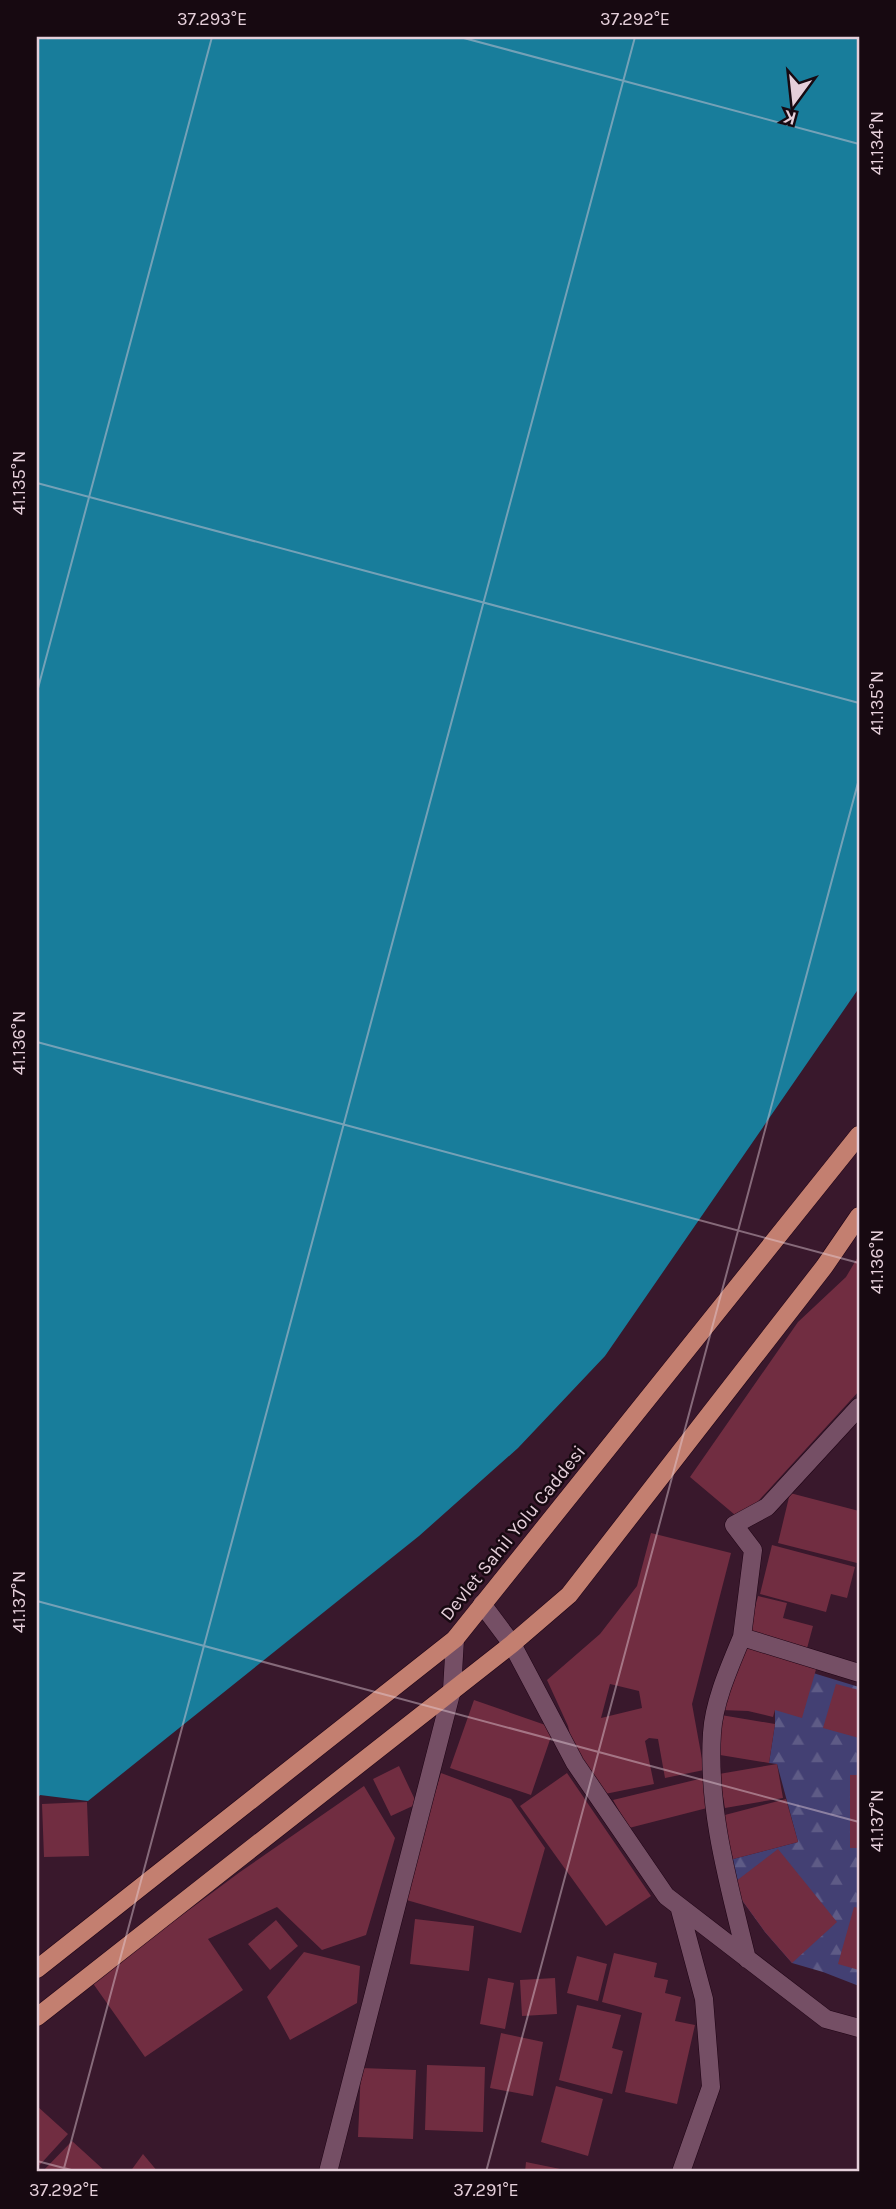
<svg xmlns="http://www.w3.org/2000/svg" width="896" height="2209" font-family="Karla,sans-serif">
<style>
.forest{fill:url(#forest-firs)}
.water{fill:#187d9b}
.building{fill:#712d41;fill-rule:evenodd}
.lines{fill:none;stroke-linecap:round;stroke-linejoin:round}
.minor-casing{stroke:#1e0314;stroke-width:19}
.tertiary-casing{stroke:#1e0314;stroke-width:19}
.primary-casing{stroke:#1e0314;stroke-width:19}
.minor{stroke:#754f65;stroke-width:18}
.tertiary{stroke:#754f65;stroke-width:18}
.primary{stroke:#c37f70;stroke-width:18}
.ticks{fill:none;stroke:#e5cfda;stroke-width:2;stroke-opacity:0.45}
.labels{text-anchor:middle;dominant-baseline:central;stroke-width:5;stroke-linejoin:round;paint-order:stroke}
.street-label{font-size:19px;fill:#e5cfda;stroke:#170911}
.neatline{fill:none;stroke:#e5cfda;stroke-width:2.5}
.ticks-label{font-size:18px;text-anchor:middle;fill:#e5cfda}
</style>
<defs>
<pattern id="forest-firs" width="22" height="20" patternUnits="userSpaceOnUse" patternTransform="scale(1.75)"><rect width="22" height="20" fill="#434073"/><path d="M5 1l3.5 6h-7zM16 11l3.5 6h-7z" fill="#5e5b86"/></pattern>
</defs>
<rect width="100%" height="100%" fill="#39182c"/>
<path class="forest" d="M787 1665 859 1687V1986L823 1972 792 1963 765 1932 731 1885 733 1859 798 1842 777 1764 769 1763 775 1724V1710Z"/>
<path class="water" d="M37 37H859V988L605 1356 518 1448 419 1536 88 1801 40 1795 37 1799Z"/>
<path class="building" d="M859 1255V1391L741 1520 690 1477 798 1322 846 1277Z
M790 1493 859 1511V1555L857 1563 778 1543Z
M651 1533 731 1553 692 1704 704 1770 665 1778 658 1739 649 1738 645 1741 654 1784 600 1795 575 1756 568 1726 547 1680 600 1634 637 1586ZM610 1684 639 1691 642 1708 601 1718Z
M772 1545 855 1567 847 1598 831 1594 826 1612 760 1594Z
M758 1596 787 1603 783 1618 813 1626 806 1652 747 1636Z
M742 1644 817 1666 802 1718 775 1710 773 1717 748 1711 721 1710Z
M836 1684 859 1690V1738L823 1728Z
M474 1700 554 1728 531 1795 450 1768Z
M721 1715 775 1724 769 1763 714 1754Z
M777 1764 783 1798 725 1808 719 1774Z
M399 1766 417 1804 391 1816 373 1779Z
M441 1773 511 1799 545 1848 521 1933 403 1899Z
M567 1773 651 1896 606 1926 520 1806Z
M850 1775H859V1848H850Z
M703 1778 711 1807 629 1828 613 1800Z
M364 1786 395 1838 366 1935 322 1950 277 1907 208 1939 243 1990 145 2057 92 1982 240 1872Z
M786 1799 798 1842 733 1859 721 1816Z
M87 1802 89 1856 44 1857 42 1804Z
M778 1849 837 1922 792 1963 765 1932 731 1885Z
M854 1907 859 1908V1970L838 1964Z
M415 1919 474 1926 469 1971 410 1964Z
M276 1920 298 1946 270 1970 248 1944Z
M304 1952 360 1966 357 2003 290 2040 267 1997Z
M614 1953 657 1963 654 1977 668 1980 665 1993 681 1997 675 2021 695 2025 677 2104 625 2092 642 2013 602 2002Z
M577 1956 607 1964 598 2001 567 1993Z
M488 1978 514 1983 505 2029 480 2024Z
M555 1978 557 2014 522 2016 520 1980Z
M577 2005 621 2015 612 2048 623 2051 612 2094 559 2080Z
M501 2033 543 2042 533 2096 490 2088Z
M427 2065 485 2067 483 2132 425 2130Z
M361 2068 416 2070 413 2139 358 2137Z
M556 2086 603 2099 588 2156 541 2142Z
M37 2106 68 2134 37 2168Z
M72 2141 106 2172H42Z
M143 2154 158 2172H130Z
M526 2162 570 2171V2172H525Z"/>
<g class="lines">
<defs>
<path id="minor" d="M859 1407 767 1507 734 1525 753 1550 742 1637 859 1673
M482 1604 512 1644 575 1763 666 1896 826 2019 859 2028
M742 1637C730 1666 714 1701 712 1733 707 1810 729 1885 747 1959
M679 1906 704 1999 711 2087 681 2172"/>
<path id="tertiary" d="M328 2172 452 1690 455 1639"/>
<path id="primary" d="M37 1969 455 1639 859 1135
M37 2017 512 1644 569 1595 824 1267 859 1216"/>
</defs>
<use href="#minor" class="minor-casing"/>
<use href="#tertiary" class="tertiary-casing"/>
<use href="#primary" class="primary-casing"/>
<use href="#minor" class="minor"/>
<use href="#tertiary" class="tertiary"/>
<use href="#primary" class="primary"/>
</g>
<path class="ticks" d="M460 37 859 144M37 483 859 703M37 692 212 37M37 1042 859 1263M37 1601 859 1822M37 2161 79 2172M63 2172 635 37M486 2172 859 779"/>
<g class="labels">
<g class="street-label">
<text transform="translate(513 1533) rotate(-51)">Devlet Sahil Yolu Caddesi</text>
</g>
</g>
<rect width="896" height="2209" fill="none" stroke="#170911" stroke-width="77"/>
<g transform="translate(794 102) rotate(195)" stroke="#170911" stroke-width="5" paint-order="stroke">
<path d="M0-5L12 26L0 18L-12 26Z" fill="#e5cfda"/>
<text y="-10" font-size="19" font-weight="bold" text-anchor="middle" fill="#e5cfda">K</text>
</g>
<rect x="38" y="38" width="820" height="2132" class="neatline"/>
<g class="ticks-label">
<text x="212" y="25">37.293°E</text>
<text x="635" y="25">37.292°E</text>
<text transform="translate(877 143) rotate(-90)" y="6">41.134°N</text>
<text transform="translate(19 483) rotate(-90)" y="6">41.135°N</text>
<text transform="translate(877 703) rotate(-90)" y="6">41.135°N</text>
<text transform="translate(19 1043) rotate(-90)" y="6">41.136°N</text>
<text transform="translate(877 1262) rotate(-90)" y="6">41.136°N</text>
<text transform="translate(19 1602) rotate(-90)" y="6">41.137°N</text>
<text transform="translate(877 1821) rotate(-90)" y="6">41.137°N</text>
<text x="64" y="2196">37.292°E</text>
<text x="486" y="2196">37.291°E</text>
</g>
</svg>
